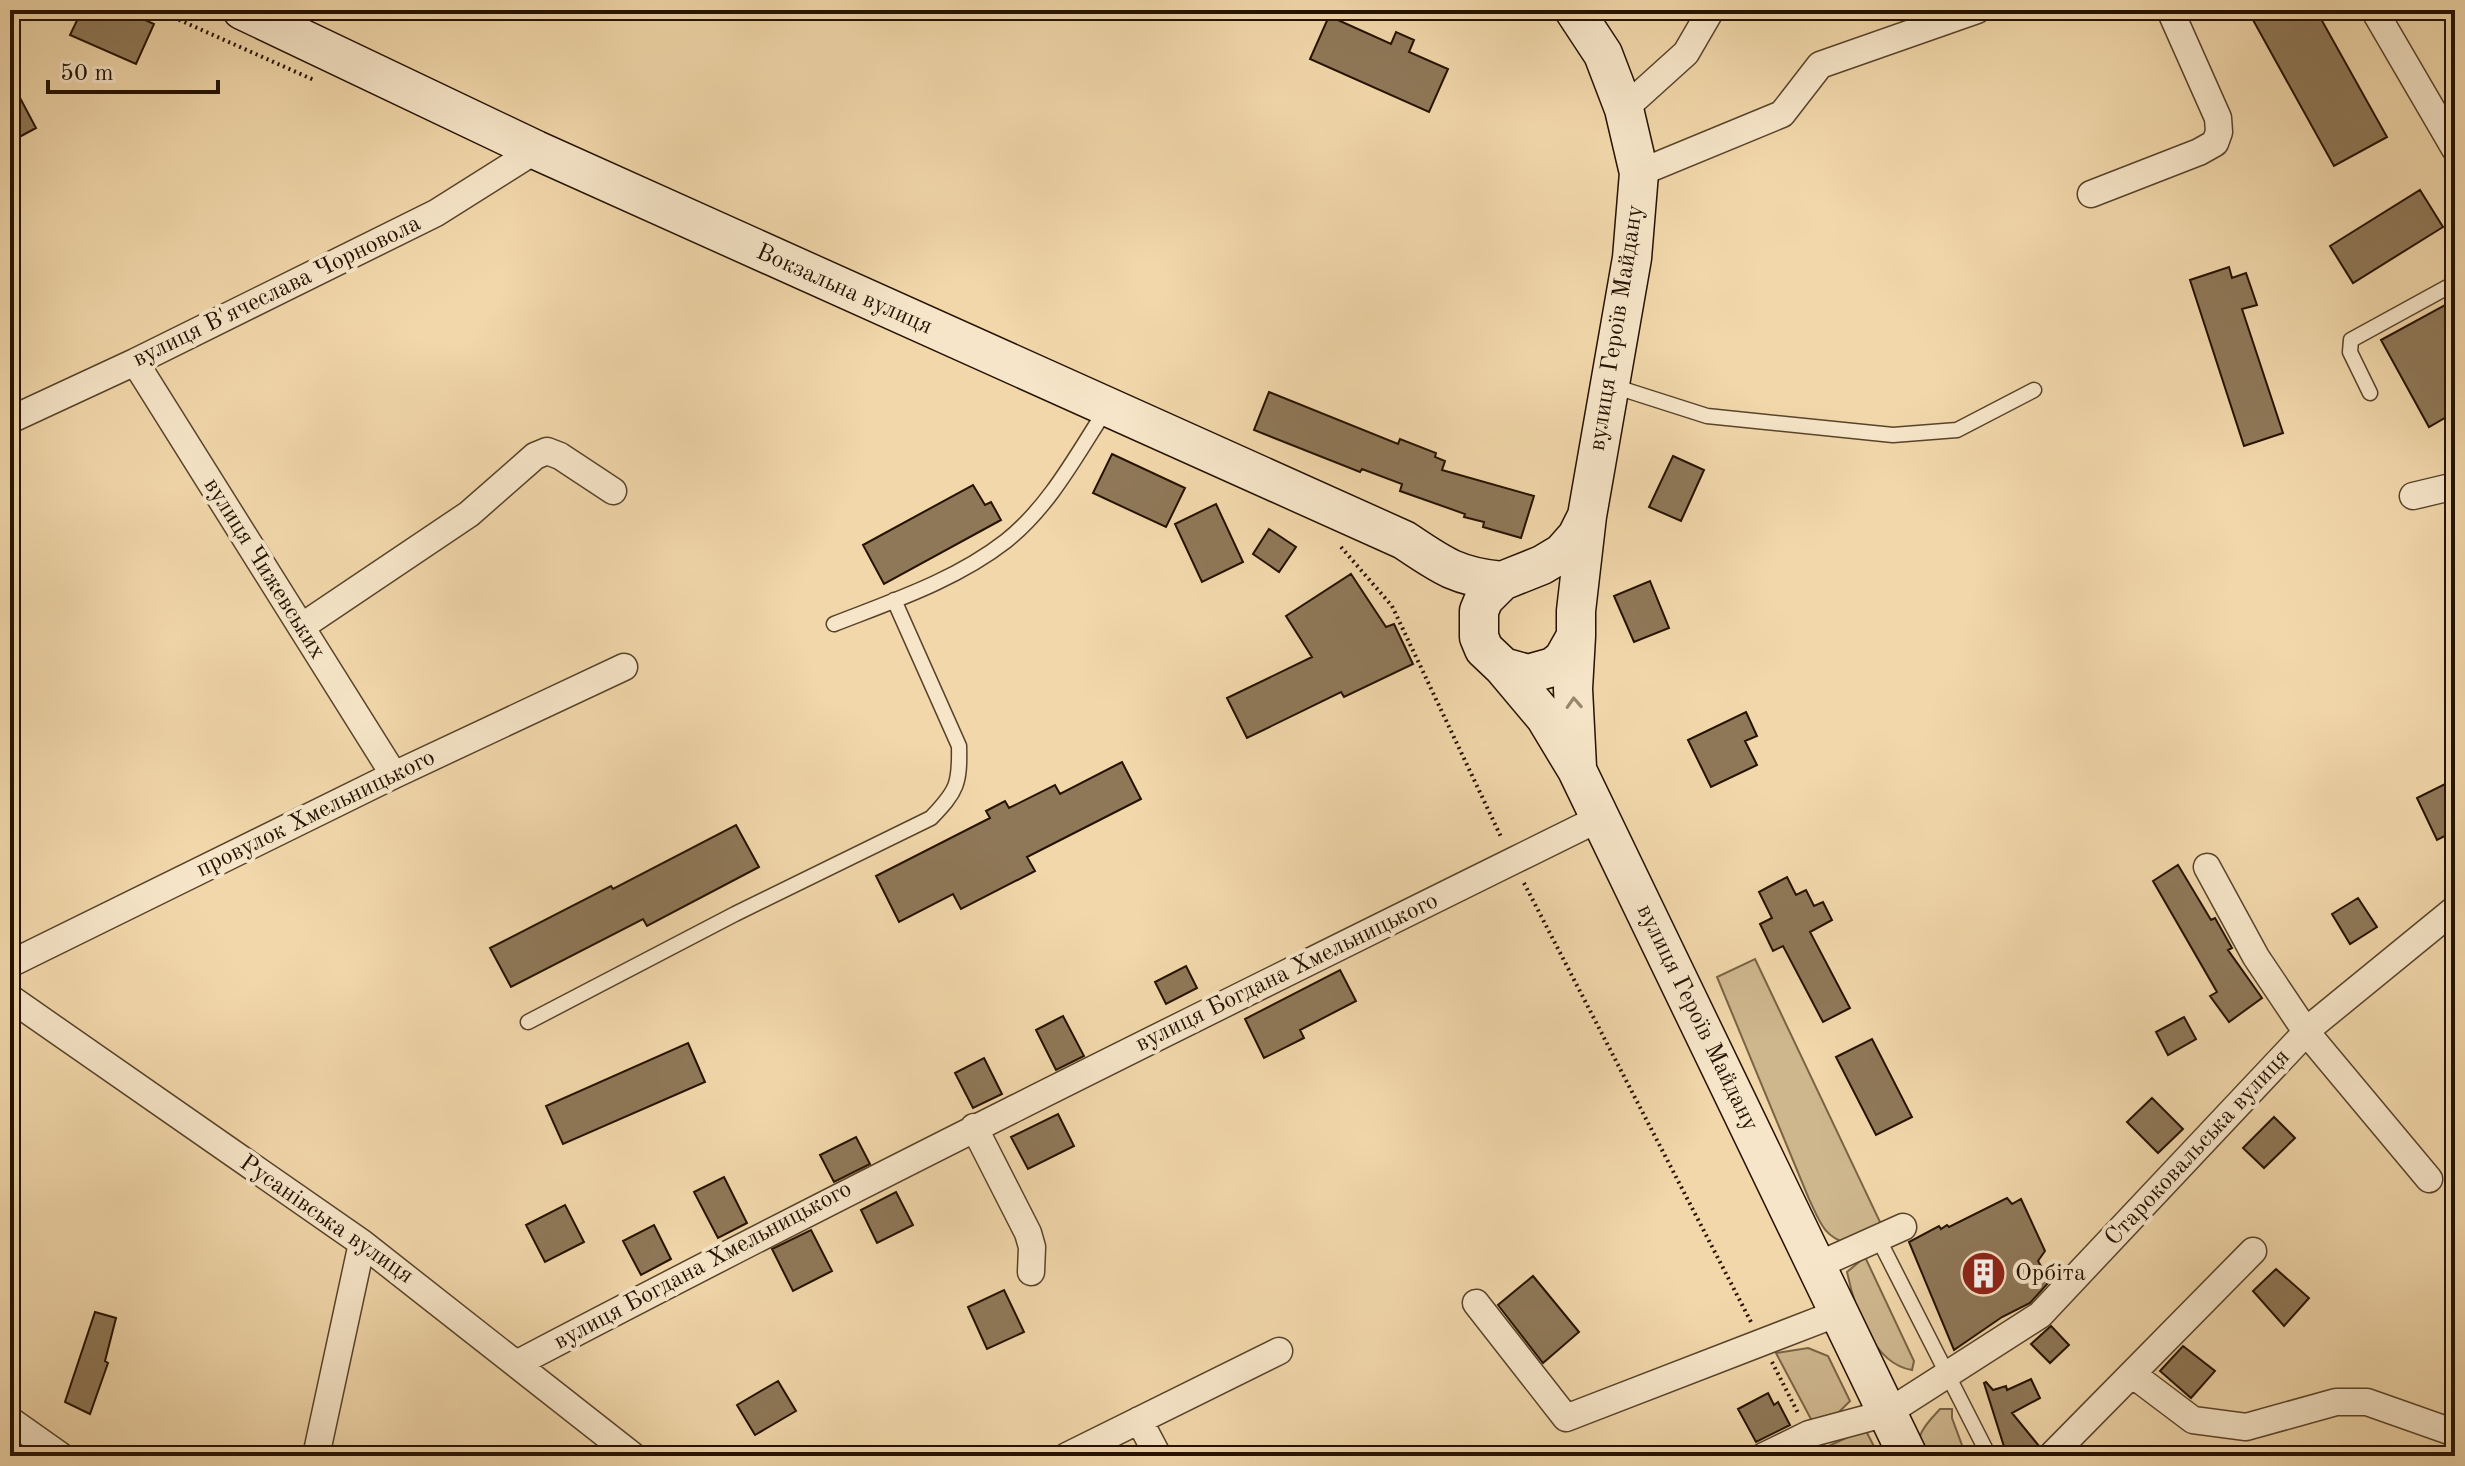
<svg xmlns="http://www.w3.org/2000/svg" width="2465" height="1466" font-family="'Old Standard TT',serif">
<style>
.green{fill:#ceb68d;stroke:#7a6446;stroke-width:2}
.building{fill:#8f7858;stroke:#251200;stroke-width:2}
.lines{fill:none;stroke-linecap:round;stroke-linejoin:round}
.lane-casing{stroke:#58432a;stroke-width:17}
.street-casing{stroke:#58432a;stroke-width:29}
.secondary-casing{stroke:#251200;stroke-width:41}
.path{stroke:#251200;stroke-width:4;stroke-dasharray:2 4;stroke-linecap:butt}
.lane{stroke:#f6e5c8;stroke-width:14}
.street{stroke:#f6e5c8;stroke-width:26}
.secondary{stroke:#f6e5c8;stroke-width:38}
.oneway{stroke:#98866e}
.labels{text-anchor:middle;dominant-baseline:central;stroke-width:8;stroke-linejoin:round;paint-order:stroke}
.street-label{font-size:24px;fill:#251200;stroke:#f6e5c8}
.poi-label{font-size:24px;fill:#251200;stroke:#f6e5c8;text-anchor:start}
</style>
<rect width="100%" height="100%" fill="#f1d7aa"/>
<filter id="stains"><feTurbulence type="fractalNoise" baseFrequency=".0025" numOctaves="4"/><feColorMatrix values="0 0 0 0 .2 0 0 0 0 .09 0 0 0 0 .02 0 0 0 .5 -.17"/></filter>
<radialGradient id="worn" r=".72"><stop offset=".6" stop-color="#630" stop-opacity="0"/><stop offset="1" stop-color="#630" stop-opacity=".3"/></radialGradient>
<path class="green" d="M1755 959 1881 1224 1848 1244C1823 1236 1820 1222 1809 1199L1717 977Z
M1865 1257 1914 1361 1912 1370C1872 1364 1854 1305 1847 1272Z
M1808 1348 1828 1356 1850 1401 1831 1420 1813 1423 1776 1353Z
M1940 1409H1952V1418L1966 1456H1921C1912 1437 1928 1422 1940 1409Z
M1865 1429 1879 1456H1821L1818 1451Z"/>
<path class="building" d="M82 10H123L154 24 136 64 70 35Z
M2271 10H2316L2387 137 2334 166 2253 20Z
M1329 16 1391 44 1396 32 1414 40 1409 52 1448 69 1429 112 1310 59Z
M10 79 36 128 10 142Z
M2420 190 2443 227 2353 283 2330 246Z
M2229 267 2232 278 2246 273 2257 305 2242 309 2283 433 2244 446 2190 280Z
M2445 305 2455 323V412L2429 427 2381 340Z
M1269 392 1398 444 1400 439 1436 453 1435 457 1445 461 1442 470 1534 496 1521 538 1483 527 1484 522 1464 517 1465 514 1400 491 1402 484 1362 469 1360 472 1254 430Z
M1112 454 1185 488 1166 527 1093 493Z
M1673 456 1704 470 1681 521 1649 507Z
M973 485 985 505 991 502 1001 520 884 584 863 545Z
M1216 504 1243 562 1202 582 1175 524Z
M1269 529 1296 547 1279 572 1253 554Z
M1351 574 1386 627 1394 624 1413 664 1344 697 1341 692 1247 738 1227 698 1312 657 1286 616Z
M1650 581 1669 628 1634 642 1614 596Z
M1746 712 1757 736 1745 741 1757 765 1711 787 1688 740Z
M1122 762 1141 799 1027 857 1035 871 961 909 953 894 899 922 876 876 990 818 986 811 1005 801 1009 808 1055 785 1060 794Z
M2455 779V831L2437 840 2417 798Z
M736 825 759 867 647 926 643 919 511 987 490 948 611 886 613 889Z
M2178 865 2211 920 2215 918 2232 948 2228 950 2262 998 2229 1022 2210 996 2217 992 2153 881Z
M1787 877 1796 895 1806 890 1814 906 1823 902 1832 920 1810 932 1850 1008 1823 1022 1783 946 1773 951 1760 924 1772 918 1759 892Z
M2358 898 2377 927 2350 944 2332 914Z
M1186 966 1197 988 1166 1004 1155 982Z
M1340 970 1356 1001 1300 1030 1304 1038 1264 1058 1245 1019Z
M1063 1016 1084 1056 1056 1070 1036 1030Z
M2184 1017 2196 1039 2168 1055 2156 1032Z
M1872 1039 1912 1117 1876 1135 1836 1057Z
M688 1043 705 1082 563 1144 546 1106Z
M984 1058 1002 1094 973 1108 955 1073Z
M2152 1098 2183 1129 2158 1153 2127 1122Z
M1058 1114 1074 1146 1028 1169 1011 1137Z
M2274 1117 2295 1138 2264 1168 2243 1148Z
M856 1137 870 1164 834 1182 820 1155Z
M724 1177 747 1223 718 1238 694 1192Z
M896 1192 913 1225 877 1243 861 1210Z
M2007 1198 2012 1204 2021 1199 2045 1251 2038 1261 2050 1281 2030 1303 2002 1317 1954 1350 1909 1242 1939 1226 1941 1229 1947 1225 1949 1227Z
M565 1205 584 1242 545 1262 526 1225Z
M654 1225 671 1259 641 1275 623 1241Z
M811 1230 832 1271 793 1291 772 1249Z
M2276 1269 2309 1298 2284 1326 2253 1291Z
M1533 1276 1579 1332 1543 1363 1498 1305Z
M1004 1290 1024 1332 987 1349 968 1307Z
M95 1312 116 1318 105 1361 108 1363 90 1414 65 1402Z
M2051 1326 2069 1345 2050 1363 2031 1344Z
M2183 1346 2215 1371 2191 1398 2160 1371Z
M2031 1379 2040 1398 2012 1413 2039 1446 2035 1456H2007L1984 1383 1986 1382 1993 1390 2006 1386 2007 1390Z
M778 1381 796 1411 755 1435 737 1405Z
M1768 1393 1774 1405 1778 1402 1790 1425 1756 1442 1738 1409Z"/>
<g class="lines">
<defs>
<path id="lane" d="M1610 385 1707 416 1893 435 1957 430 2034 390
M2370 393 2350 352 2351 340 2455 283
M834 624C893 601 956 580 1006 541 1050 506 1077 454 1107 408
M528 1022 735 914 931 818C957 791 960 784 959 746L894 600
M1878 1238 1989 1456"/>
<path id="street" d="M2374 10 2455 149
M1624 109 1686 53 1711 10
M1639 173 1782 114 1820 65 1977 10
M2091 194 2199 152 2215 143 2219 132 2218 118 2170 10
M135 362 394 775
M10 420 135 362 436 213 536 150
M2413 496 2455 486
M301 627 469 514 535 456 547 451 560 456 613 491
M2207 867 2256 957 2307 1033 2429 1179
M10 964 394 775 624 667
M10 998 362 1243 633 1456
M974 1127 1028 1233 1032 1247 1031 1272
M1816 1266 1903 1227
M1476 1303 1566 1418 1838 1313
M518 1363C876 1175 1238 997 1600 818
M2132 1374 2193 1420 2246 1427 2336 1402H2367L2455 1433
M10 1420 61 1456
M1139 1420 1158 1456
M316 1456 362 1243
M1067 1456 1279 1351
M1764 1456 1809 1434 1887 1413 2040 1315 2313 1025 2455 909
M2051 1456 2253 1251"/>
<path id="secondary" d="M242 10 536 150 1404 540C1441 565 1457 577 1502 581
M1574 10 1603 54 1624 109 1639 173 1632 258 1587 516 1576 611V636L1563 659 1553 667 1528 674 1503 667 1484 649 1479 637V611L1484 599 1502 581 1542 565 1562 553 1577 536 1587 516
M1576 636 1573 689 1577 767
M1503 667 1545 717 1577 770 1908 1456"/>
</defs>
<use href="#lane" class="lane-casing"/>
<use href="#street" class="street-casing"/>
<use href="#secondary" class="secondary-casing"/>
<path class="path" d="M157 10 314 80
M1341 547 1392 606 1502 839
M1524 883 1751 1322
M1772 1362 1799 1415"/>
<use href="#lane" class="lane"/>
<use href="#street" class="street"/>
<use href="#secondary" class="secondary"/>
</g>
<defs><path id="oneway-chevron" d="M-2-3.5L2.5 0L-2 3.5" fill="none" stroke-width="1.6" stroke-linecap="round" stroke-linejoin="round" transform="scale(2)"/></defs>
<use class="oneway" href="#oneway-chevron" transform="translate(1574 703) rotate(-93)"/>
<defs>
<symbol id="building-disc" viewBox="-11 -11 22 22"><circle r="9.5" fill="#8f2418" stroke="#f6e5c8"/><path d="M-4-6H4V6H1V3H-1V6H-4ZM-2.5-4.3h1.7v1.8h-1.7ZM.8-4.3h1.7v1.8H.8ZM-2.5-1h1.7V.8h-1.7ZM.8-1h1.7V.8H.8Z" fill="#fff"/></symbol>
</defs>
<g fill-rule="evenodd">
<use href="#building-disc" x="1958" y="1248" width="51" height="51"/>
</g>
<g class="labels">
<g class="street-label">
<text transform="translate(844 290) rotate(24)">Вокзальна вулиця</text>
<text transform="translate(277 292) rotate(-26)">вулиця В'ячеслава Чорновола</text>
<text transform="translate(1617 328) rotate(-81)">вулиця Героїв Майдану</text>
<text transform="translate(264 569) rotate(58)">вулиця Чижевських</text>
<text transform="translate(316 814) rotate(-26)">провулок Хмельницького</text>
<text transform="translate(1287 973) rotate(-26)">вулиця Богдана Хмельницького</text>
<text transform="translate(1697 1018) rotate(64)">вулиця Героїв Майдану</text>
<text transform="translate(2198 1148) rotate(-47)">Староковальська вулиця</text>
<text transform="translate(326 1220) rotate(35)">Русанівська вулиця</text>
<text transform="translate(703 1266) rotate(-28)">вулиця Богдана Хмельницького</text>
</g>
<g class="poi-label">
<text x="2015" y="1274">Орбіта</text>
</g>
</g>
<rect width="2465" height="1466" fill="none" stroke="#f1d7aa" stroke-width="40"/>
<rect x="12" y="12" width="2441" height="1442" fill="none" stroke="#251200" stroke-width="4"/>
<rect x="20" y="20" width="2425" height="1426" fill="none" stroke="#251200" stroke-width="2"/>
<path d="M48 80v12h170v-12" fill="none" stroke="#251200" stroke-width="4"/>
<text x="60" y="80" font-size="24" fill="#251200" stroke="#f6e5c8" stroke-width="6" paint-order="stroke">50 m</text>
<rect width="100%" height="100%" filter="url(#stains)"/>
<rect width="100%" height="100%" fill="url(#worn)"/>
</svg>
